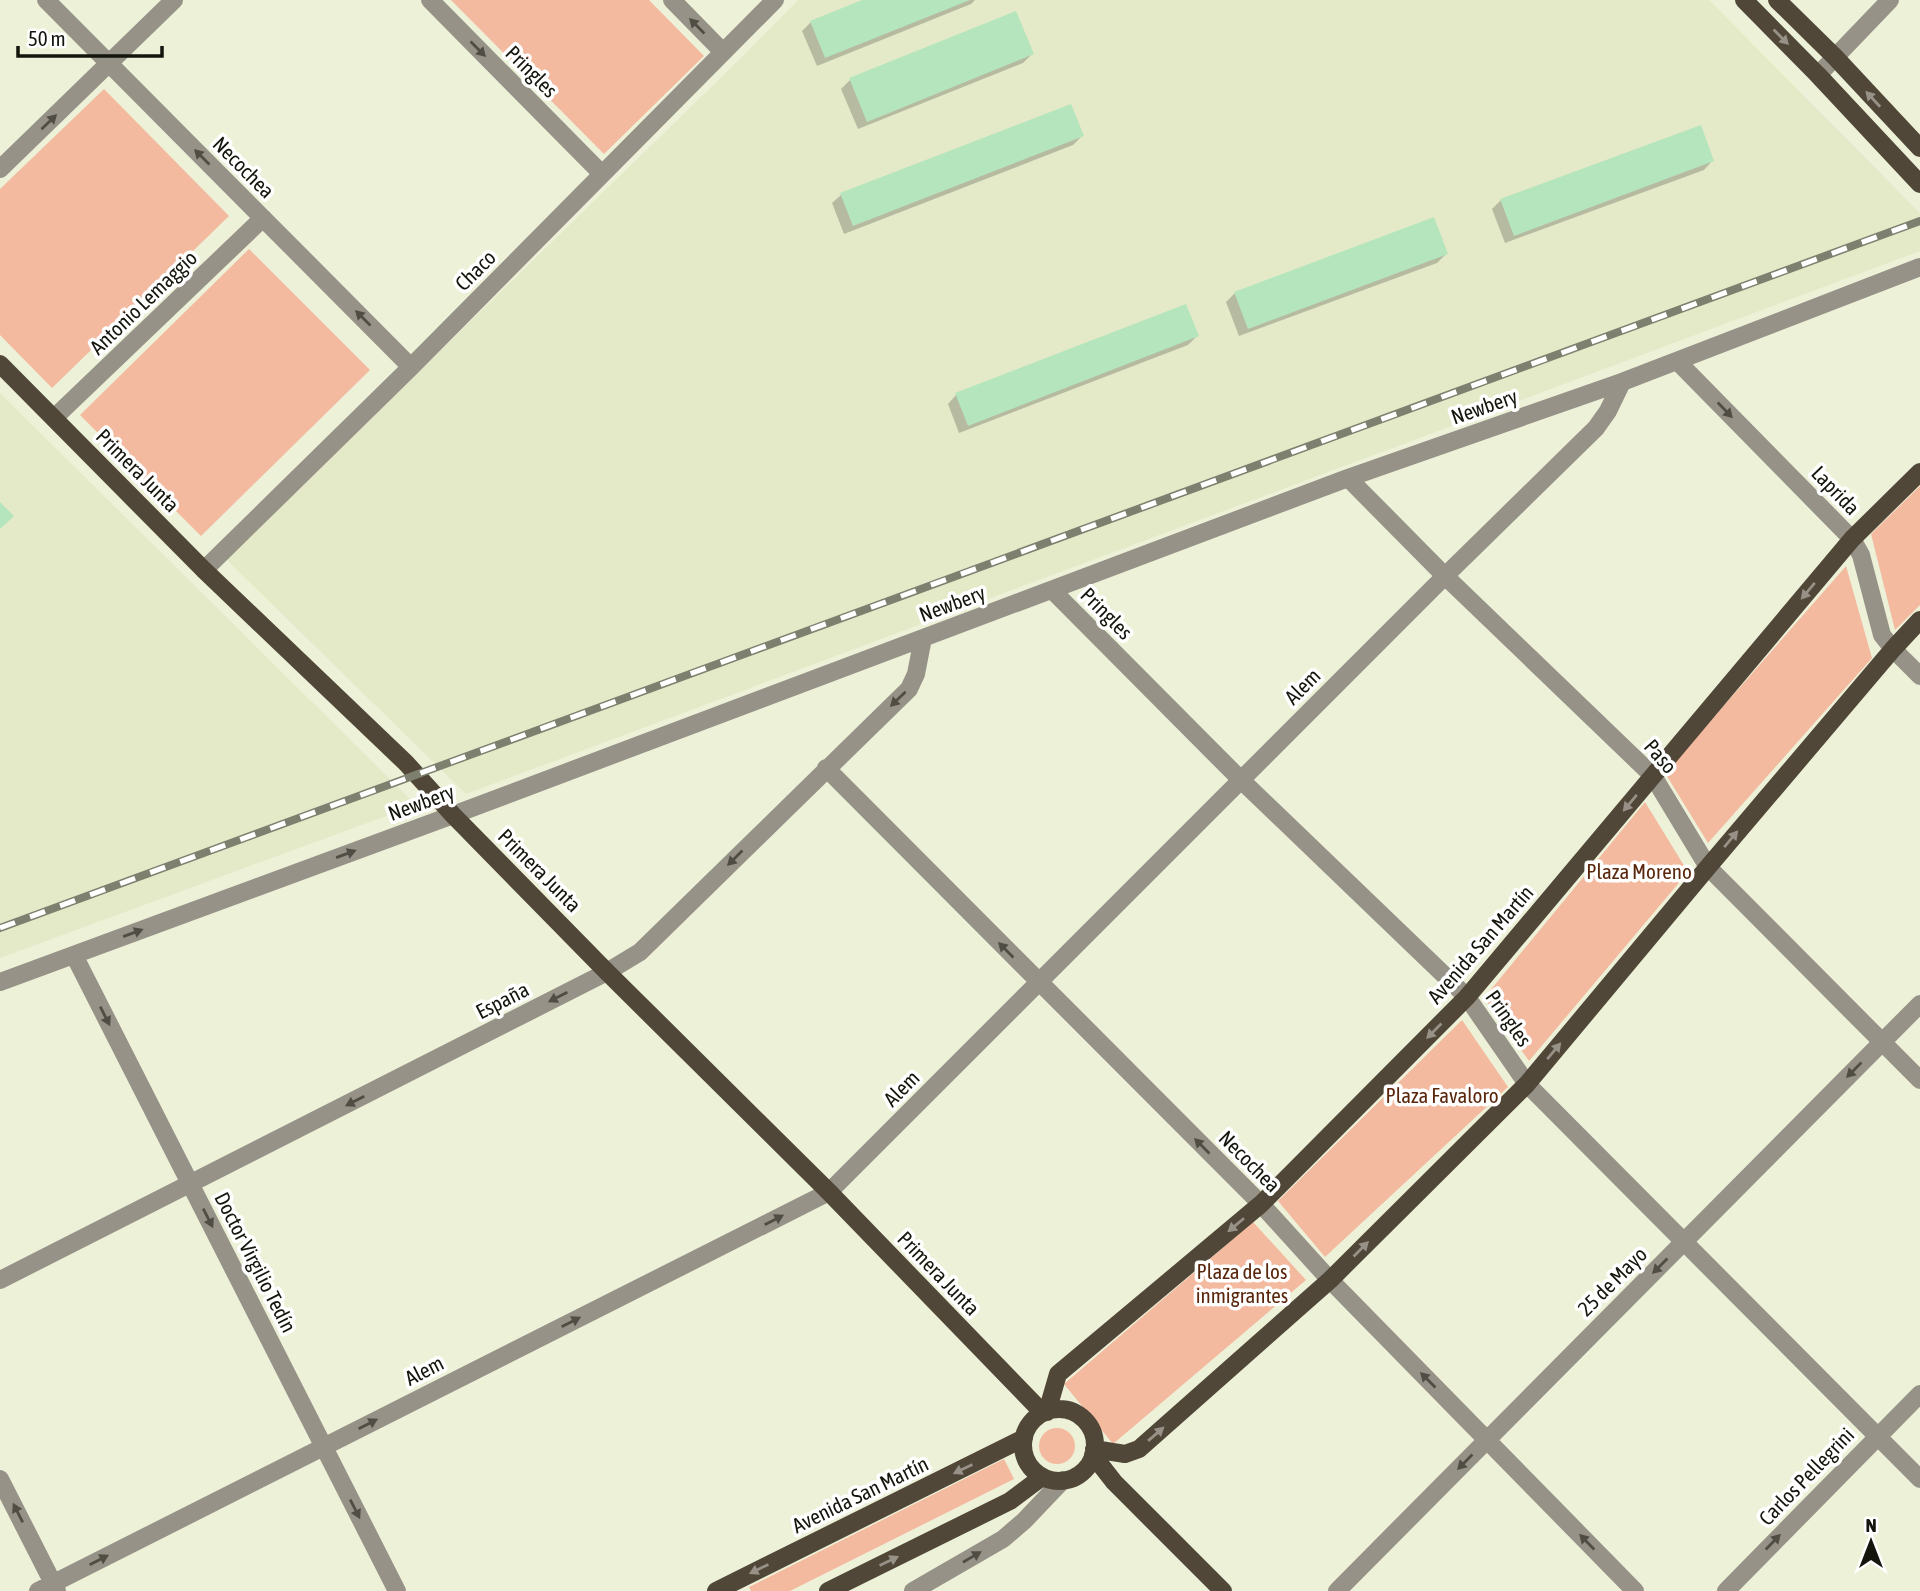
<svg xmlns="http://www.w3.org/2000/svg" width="1920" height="1591" font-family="'Asap Condensed',sans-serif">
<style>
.built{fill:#e4e9c8}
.green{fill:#f3baa0}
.shadow{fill:#0003}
.building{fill:#b5e5bd}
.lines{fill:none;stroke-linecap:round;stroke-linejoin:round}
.minor{stroke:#979288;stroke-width:18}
.major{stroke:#514738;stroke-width:18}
.rail-casing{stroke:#7e806f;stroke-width:8}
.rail{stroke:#fff;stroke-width:5;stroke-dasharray:16;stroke-linecap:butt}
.oneway{fill:#4f4d44}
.oneway2{fill:#979188}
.labels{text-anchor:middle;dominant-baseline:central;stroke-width:7;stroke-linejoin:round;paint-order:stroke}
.street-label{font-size:21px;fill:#14150c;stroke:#fff}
.park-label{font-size:21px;fill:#59260b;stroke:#fff}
</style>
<rect width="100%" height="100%" fill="#edf1d8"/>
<path class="built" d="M798 0H1709L1920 213V251L466 794 226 559 740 59Z
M0 393 416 805 0 958Z"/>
<path class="green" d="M451 0H649L704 56 604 154Z
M104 89 229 216 52 388 0 335V189Z
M249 249 370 370 201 536 80 415Z
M1920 486V605L1895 630 1871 534Z
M1846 566 1872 658 1708 843 1665 773Z
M1645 802 1688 872 1529 1061 1484 998Z
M1462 1020 1508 1087 1325 1257 1278 1201Z
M1253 1222 1306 1280 1113 1444 1064 1384Z
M1039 1446a18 18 0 1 1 36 0a18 18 0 1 1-36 0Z
M1004 1459 1014 1479 790 1591H751L749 1587Z"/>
<path class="shadow" d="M866 0H975L971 4 817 66 802 31 811 22Z
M1015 13 1032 54 1023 63 858 129 841 89 850 80Z
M1082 136 1073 145 844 234 832 203 841 195Z
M1712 161 1704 170 1505 243 1492 209 1501 200Z
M1446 254 1437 263 1239 336 1226 302 1235 293Z
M1197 336 1188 345 959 433 948 404 956 395Z"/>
<path class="building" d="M862 0H970L825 58 810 21Z
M1016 11 1034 54 867 122 849 78Z
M1071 104 1084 136 853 226 840 193Z
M1701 125 1714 161 1514 236 1500 199Z
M1434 217 1448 254 1248 329 1234 292Z
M1186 304 1199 336 968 426 955 393Z
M0 502 14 516 0 529Z"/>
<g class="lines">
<path class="minor" d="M46 0 411 367
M430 0 602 174
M672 0 723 52
M1818 75 1890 0
M0 169 174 0
M1677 361 1852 539 1861 555 1882 635 1893 649 1920 676
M54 418 263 218
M1348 478 1445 576 1653 776 1708 867 1920 1080
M204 570 411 367 775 0
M1052 590 1241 780 1467 997 1527 1084 1920 1479
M826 768 1261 1204 1330 1280 1635 1591
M74 955 397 1591
M0 982 453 815 1348 478 1622 382 1920 267
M0 1280 607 972 640 952 909 689 916 674 923 638
M0 1479 57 1591
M38 1591 829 1192 1445 576 1596 428 1608 411 1622 382
M913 1591 1003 1539 1024 1521 1063 1480
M1337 1591 1920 1004
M1726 1591 1920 1394"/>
<path class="major" d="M1744 0 1818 75 1920 184
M1777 0 1835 57 1920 148
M0 364 204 570 406 763 453 815 607 972 829 1192 1043 1413
M1023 1445a36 36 0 1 1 72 0a36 36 0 1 1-72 0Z
M1047 1412 1058 1374 1261 1204 1467 997 1852 539 1920 472
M1094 1449 1125 1454 1139 1449 1330 1280 1527 1084 1708 867 1893 649 1920 620
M1093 1455 1114 1482 1223 1591
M716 1591 1024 1438
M828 1591 1010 1501 1042 1477"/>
<defs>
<path id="rail" d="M0 928 1920 221"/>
</defs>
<use href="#rail" class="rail-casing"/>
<use href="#rail" class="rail"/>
</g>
<defs><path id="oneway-solid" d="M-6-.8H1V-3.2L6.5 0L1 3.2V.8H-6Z" transform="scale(1.75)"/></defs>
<g class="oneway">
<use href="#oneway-solid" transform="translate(697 26) rotate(-135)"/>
<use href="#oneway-solid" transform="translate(478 49) rotate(45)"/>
<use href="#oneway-solid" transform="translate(49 122) rotate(-44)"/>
<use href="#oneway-solid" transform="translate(202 157) rotate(-135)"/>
<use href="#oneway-solid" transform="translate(363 318) rotate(-135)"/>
<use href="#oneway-solid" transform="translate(1725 410) rotate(46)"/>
<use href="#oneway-solid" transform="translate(898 699) rotate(136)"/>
<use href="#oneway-solid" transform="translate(346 854) rotate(-20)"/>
<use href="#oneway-solid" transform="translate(735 858) rotate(135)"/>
<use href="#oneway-solid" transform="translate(133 933) rotate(-20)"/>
<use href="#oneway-solid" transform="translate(1006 950) rotate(-135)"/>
<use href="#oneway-solid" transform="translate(558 997) rotate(153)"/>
<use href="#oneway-solid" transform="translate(105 1016) rotate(63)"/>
<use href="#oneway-solid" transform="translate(1854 1070) rotate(135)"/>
<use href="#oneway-solid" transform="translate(355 1101) rotate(153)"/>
<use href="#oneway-solid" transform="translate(1202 1146) rotate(-135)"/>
<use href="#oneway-solid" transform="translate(208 1218) rotate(63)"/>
<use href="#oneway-solid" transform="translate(774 1220) rotate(-27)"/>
<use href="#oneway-solid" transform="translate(1660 1266) rotate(135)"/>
<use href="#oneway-solid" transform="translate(571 1322) rotate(-27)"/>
<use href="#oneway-solid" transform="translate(1428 1380) rotate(-135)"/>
<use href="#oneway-solid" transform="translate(368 1424) rotate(-27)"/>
<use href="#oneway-solid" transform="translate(1465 1462) rotate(135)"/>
<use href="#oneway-solid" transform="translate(355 1509) rotate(63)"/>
<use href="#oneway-solid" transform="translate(18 1513) rotate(-117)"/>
<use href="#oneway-solid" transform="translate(1587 1542) rotate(-134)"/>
<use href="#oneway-solid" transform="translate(1773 1542) rotate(-46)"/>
<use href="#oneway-solid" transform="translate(972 1557) rotate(-30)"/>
<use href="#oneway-solid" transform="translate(99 1560) rotate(-27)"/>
</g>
<g class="oneway2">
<use href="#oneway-solid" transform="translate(1781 37) rotate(45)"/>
<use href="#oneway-solid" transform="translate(1873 99) rotate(-133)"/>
<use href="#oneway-solid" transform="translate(1808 591) rotate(130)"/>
<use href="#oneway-solid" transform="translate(1630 803) rotate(130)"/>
<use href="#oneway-solid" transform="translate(1731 839) rotate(-50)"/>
<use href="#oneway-solid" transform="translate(1434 1031) rotate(135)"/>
<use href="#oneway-solid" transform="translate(1554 1051) rotate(-50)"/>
<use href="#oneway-solid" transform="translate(1236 1225) rotate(140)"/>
<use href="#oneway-solid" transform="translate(1361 1249) rotate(-45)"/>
<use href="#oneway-solid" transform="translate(1156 1434) rotate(-41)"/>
<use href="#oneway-solid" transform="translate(963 1469) rotate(154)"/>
<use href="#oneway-solid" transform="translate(889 1561) rotate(-26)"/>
<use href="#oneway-solid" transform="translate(759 1569) rotate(154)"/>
</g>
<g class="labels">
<g class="street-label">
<text transform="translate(532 71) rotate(45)">Pringles</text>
<text transform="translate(244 167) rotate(45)">Necochea</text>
<text transform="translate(475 270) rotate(-45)">Chaco</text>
<text transform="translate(143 302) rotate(-44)">Antonio Lemaggio</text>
<text transform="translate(1484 406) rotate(-19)">Newbery</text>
<text transform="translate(138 470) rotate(45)">Primera Junta</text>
<text transform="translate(1836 490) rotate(46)">Laprida</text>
<text transform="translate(952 603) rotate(-20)">Newbery</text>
<text transform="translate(1107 613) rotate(45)">Pringles</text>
<text transform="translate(1302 686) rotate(-45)">Alem</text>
<text transform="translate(1661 756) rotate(49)">Paso</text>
<text transform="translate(421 802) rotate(-20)">Newbery</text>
<text transform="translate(540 870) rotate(45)">Primera Junta</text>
<text transform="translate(1480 944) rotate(-49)">Avenida San Martín</text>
<text transform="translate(502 1000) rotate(-27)">España</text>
<text transform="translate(1509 1018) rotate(55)">Pringles</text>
<text transform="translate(901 1088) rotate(-45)">Alem</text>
<text transform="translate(1250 1161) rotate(45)">Necochea</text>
<text transform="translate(256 1262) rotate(63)">Doctor Virgilio Tedín</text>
<text transform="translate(939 1273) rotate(46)">Primera Junta</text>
<text transform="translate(1612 1281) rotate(-45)">25 de Mayo</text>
<text transform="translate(424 1370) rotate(-27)">Alem</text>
<text transform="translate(1806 1476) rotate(-46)">Carlos Pellegrini</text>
<text transform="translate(860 1494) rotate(-26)">Avenida San Martín</text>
</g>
<g class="park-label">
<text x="1639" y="871">Plaza Moreno</text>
<text x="1442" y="1095">Plaza Favaloro</text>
<text x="1242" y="1271">Plaza de los<tspan x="1242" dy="24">inmigrantes</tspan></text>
</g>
</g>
<g transform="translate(1871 1542)" stroke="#ffffff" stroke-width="5" paint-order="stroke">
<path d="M0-5L12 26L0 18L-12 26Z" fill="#14150c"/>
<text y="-10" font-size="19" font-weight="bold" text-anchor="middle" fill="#14150c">N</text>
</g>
<path d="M18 46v10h144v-10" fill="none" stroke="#14150c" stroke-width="3.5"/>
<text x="28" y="46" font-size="21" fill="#14150c" stroke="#ffffff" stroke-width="5" paint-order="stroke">50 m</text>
</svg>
